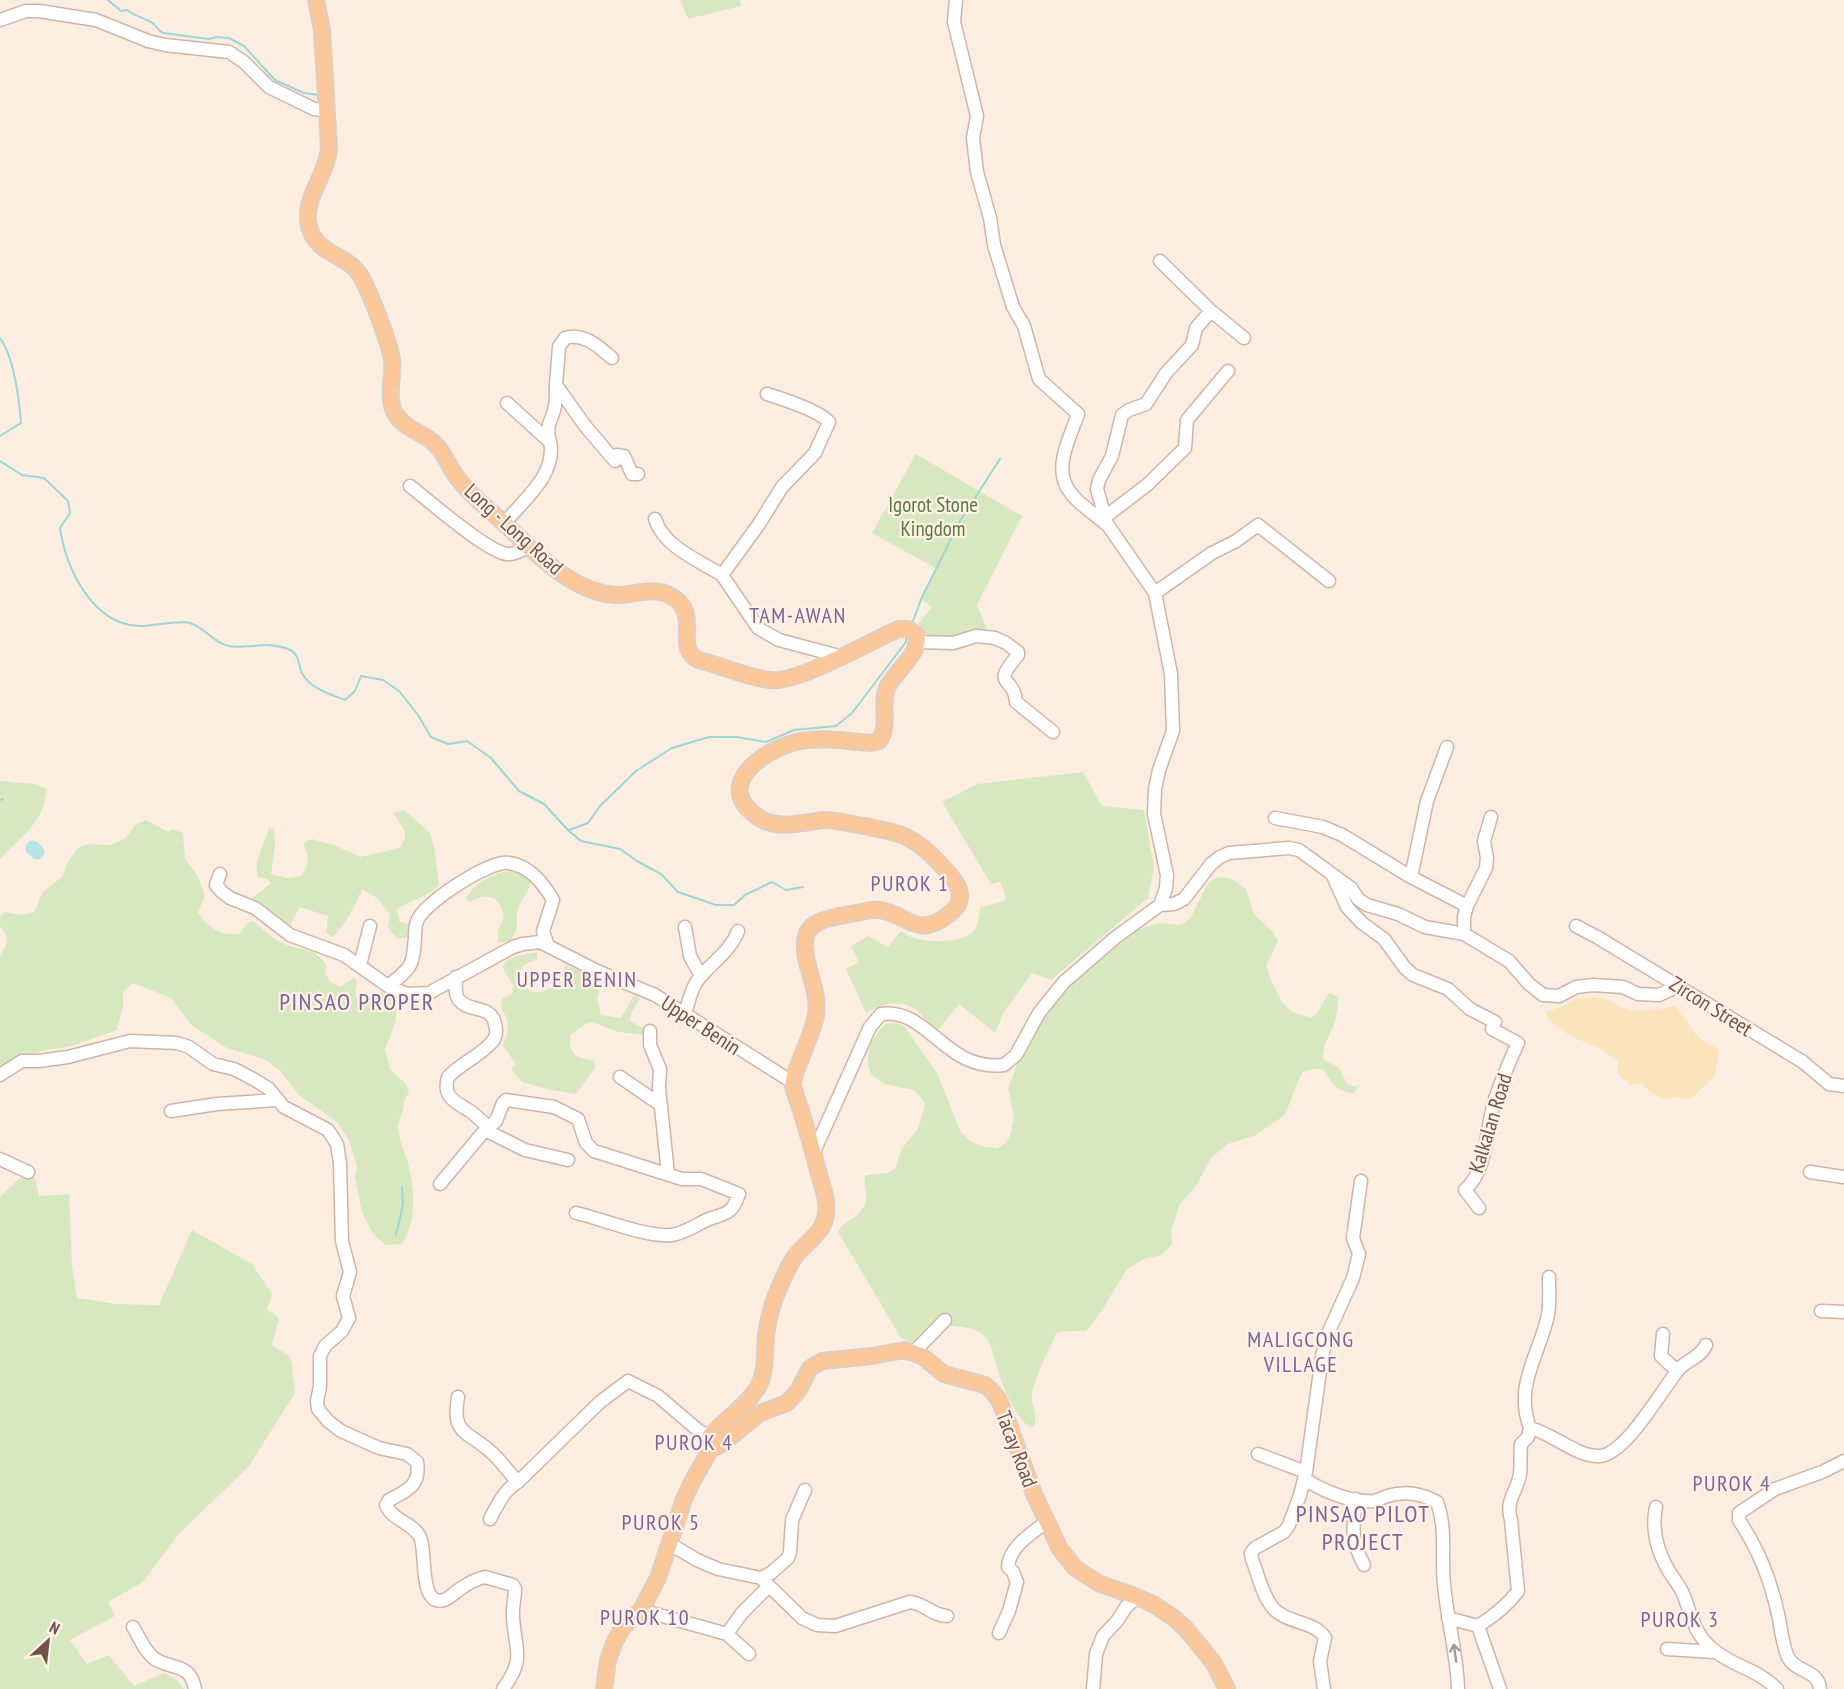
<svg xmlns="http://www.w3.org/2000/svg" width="1844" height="1689" font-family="'PT Sans Narrow',sans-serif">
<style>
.green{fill:#d7e8c0}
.sand{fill:#fbe3bc}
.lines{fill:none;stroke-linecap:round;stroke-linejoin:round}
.stream{stroke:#9dd6d6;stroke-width:2}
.river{stroke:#b6e4e4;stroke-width:15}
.minor-casing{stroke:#ceb5ab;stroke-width:15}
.major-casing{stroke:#d8cecc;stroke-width:18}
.minor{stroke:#fff;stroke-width:12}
.major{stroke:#f9c79a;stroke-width:15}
.oneway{stroke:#aa9792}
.labels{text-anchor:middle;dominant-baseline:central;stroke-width:4.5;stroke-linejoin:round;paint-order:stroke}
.park-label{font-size:21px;fill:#5a7841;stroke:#fff2e7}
.street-label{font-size:21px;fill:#725149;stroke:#fff2e7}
.neighbourhood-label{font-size:22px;letter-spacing:1.5px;fill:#7d6495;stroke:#fff2e7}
.quarter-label{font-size:24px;letter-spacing:1.5px;fill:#7d6495;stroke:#fff2e7}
</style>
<rect width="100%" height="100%" fill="#fcede1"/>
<path class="green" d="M680 0H740L741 6 688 19Z
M916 454 1022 516 977 605 990 635 926 638 923 629 918 624 932 607 922 599 937 569 872 533Z
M1083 772 1102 806 1144 810 1154 868 1148 898 1051 980 1032 973 1003 1014 995 1033 959 1004 936 1033C929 1025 921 1012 913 1008 898 999 879 1005 866 1013L846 969 859 962 851 946 868 936 888 947 901 931C905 934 910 937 914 938 928 943 964 943 974 931 979 924 979 916 980 908L1006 900 1001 882 991 884 942 802 977 784Z
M0 781 35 784 47 789C42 827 23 833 0 859Z
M404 810 429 832 434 845 439 885C427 898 409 900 396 910L400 922 412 925 409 937 397 939 388 928 390 914 377 898 362 889C356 906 346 923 333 937L326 933 328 916 300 907 288 929 253 905 251 899 271 883 267 879 258 877C253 862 265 843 269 828L274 829 275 847 271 874 288 878 301 876C310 864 309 856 303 843L311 839 334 845 360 857 399 848 405 839V831L393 813Z
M146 820 168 832 172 829 183 833 185 859 197 875 205 896 198 912C206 927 224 938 241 933L246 924 252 921C262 927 270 937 278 941 297 952 313 944 327 966L325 974 331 982 340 987 354 978 357 982 355 995 365 1003 375 1001 382 992 398 1002 394 1027 385 1049 390 1069 406 1084 409 1093C403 1099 405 1102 403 1110 402 1116 398 1121 398 1127 399 1140 404 1151 408 1163 415 1190 417 1220 402 1244L386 1245 373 1234 362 1212 355 1178 357 1167 353 1152 349 1140 338 1123 299 1095 281 1072 266 1060 227 1048 191 1025 171 998 133 983 123 992V1006L117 1030 71 1046 47 1050 21 1057 0 1071V957C7 943 11 939 0 927V916L5 912 21 915 34 912 43 892 62 877 68 862 77 849 87 844 111 845 126 838 135 825Z
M518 869 532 880C529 891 522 898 518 908 514 922 522 926 510 941L498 943V929L504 918C500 894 488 893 469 902L466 898C477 879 498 872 518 869Z
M1221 877 1232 879 1246 889 1254 914 1272 931 1278 941 1266 965 1270 978 1282 1003 1292 1012 1311 1018C1324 1010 1320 1001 1330 993L1339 997 1335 1023 1324 1046 1323 1059 1339 1068 1347 1084 1355 1087 1360 1084 1354 1093C1337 1093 1332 1083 1323 1069H1313L1303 1072 1299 1079 1285 1115 1256 1135 1228 1144 1211 1158 1196 1186 1180 1204 1171 1231 1172 1244 1162 1255 1144 1259 1127 1269 1103 1309 1087 1330C1077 1332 1067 1330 1057 1333 1050 1347 1034 1379 1032 1394 1031 1408 1038 1412 1034 1426L1030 1428C1016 1417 1004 1389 998 1372 989 1339 990 1328 951 1326 935 1339 922 1350 901 1338L838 1232C844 1219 856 1222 865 1204 869 1194 862 1185 866 1175L888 1173 895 1168 902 1148 917 1130 924 1110 925 1103 918 1094 913 1090 884 1084 871 1074C863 1054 872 1038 885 1024L896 1023 904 1026 937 1073 960 1131 973 1143 985 1147 998 1148 1004 1144 1010 1136 1014 1118 1008 1089 1021 1054 1051 1008 1080 976 1139 929 1159 923 1180 925 1186 922 1192 915 1207 885 1214 879Z
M537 952V959L524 965 517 976C521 982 527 991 535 992 550 994 564 979 565 965L590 975 601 982 597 1000 601 1015 620 1018C627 1012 628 1002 635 995L640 999 631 1013 630 1021 644 1029V1035L619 1032 591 1022 585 1024 570 1035C569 1056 576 1057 595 1061V1068L576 1094 550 1090 522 1082 511 1069 516 1064 503 1046C508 1032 511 1021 501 1009L502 999 511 995 514 987 502 967C508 955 525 955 537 952Z
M20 1178H35L39 1196 69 1194 72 1266 77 1298 117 1304 159 1305 192 1230 252 1264 272 1294 267 1309 279 1318 272 1345 291 1357 295 1393 249 1466 178 1535 143 1582 108 1602 115 1616 70 1640 87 1664 109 1655 134 1686 164 1673 178 1681 184 1689H0V1197Z"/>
<path class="sand" d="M1595 997C1612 999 1612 1004 1626 1009 1639 1015 1661 1008 1675 1006 1692 1027 1692 1037 1719 1049L1715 1076 1693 1097 1685 1099 1676 1097 1665 1100 1650 1092 1641 1083 1630 1085 1618 1074V1062C1595 1039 1561 1041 1545 1013L1569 1003 1576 998Z"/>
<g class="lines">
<path class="stream" d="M108 0 121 11 127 10C135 16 143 18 151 22 157 25 157 30 163 33L209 39 216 37 229 38 244 46 275 80 304 93 319 95
M0 338C14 357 19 399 21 423L0 436
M0 461 22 475 44 478 68 501 70 513 60 528C66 568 92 625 140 626 152 626 182 620 190 623 204 627 215 644 229 646 249 650 267 640 288 649 301 654 297 665 303 675 312 689 330 694 345 700L355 691 361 676 383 680 399 691 418 715 431 737 448 744 467 741 491 758 519 791 544 804 568 830 581 841 620 849 637 861 661 874 678 892 716 905H734L745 895 772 882 786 890 803 887
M913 621 922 597 960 521 1000 459
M0 800 3 799
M569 830 588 823 600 806 636 771 672 748 709 737H737L766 742 794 730 836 726 852 713 906 642V637
M396 1235 403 1204 402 1187"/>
<path class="river" d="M33 848 37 852"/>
<defs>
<path id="minor" d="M956 0 954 22 977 116 973 138 977 172 990 218 994 245 1013 307 1024 326 1039 379 1078 414C1070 438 1052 469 1070 492 1079 505 1095 514 1106 524
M0 20 26 11H39L96 20 148 41 165 45 229 52 244 62 269 87 314 109 327 111
M1160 261 1211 311 1244 338
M556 385 559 347 565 338C584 332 599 347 612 358
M767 394C783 399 818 410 829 422L815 453 782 487 759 524 722 575 758 628 779 640 839 656
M550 442C545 422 552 423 555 406 556 400 556 392 556 385L586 427 615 461 617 455 624 456 632 474H638
M410 486C428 500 487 552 507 554 514 555 522 550 529 546
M1105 517 1147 485 1185 448 1187 420 1228 371
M655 519C664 547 698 560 722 575
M504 524C523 500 557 475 550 442L507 403
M1155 593 1212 553 1236 541 1258 525 1329 581
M918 642 953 643 976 636 995 638 1006 643 1018 652V655C990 688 1014 674 1016 702L1053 732
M1275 818 1323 827 1342 835 1411 877 1467 906 1464 917V934
M220 874 216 885 222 892 230 898 255 908 290 935 344 955 388 986 407 994 429 993 513 947 523 944 540 942 597 971 655 995 792 1082
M1333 876 1347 907 1362 923 1384 939 1405 968 1413 975 1448 989 1470 1009 1495 1022 1492 1029 1518 1043C1509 1063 1500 1082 1494 1103 1485 1132 1488 1169 1465 1190L1479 1208
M1411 877 1427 801 1447 747
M1160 905 1166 888 1167 875 1154 814 1155 789 1159 770 1173 731 1171 674 1155 593 1107 524 1097 489 1099 480 1112 456 1122 415 1129 410 1146 404 1166 373 1192 345 1196 328 1211 311
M1467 906 1486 868 1487 858 1484 841 1491 817
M1576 926 1597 937 1803 1062 1829 1084 1844 1086
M685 927 690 956 701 976
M360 965 370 926
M456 977C456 984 454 994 459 1000 469 1013 491 1004 495 1024 497 1031 497 1036 492 1042 480 1056 461 1063 448 1077 442 1098 456 1102 470 1111 477 1116 482 1122 489 1127
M388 986C412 967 413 967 415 937 415 931 415 925 418 919 427 901 490 860 509 863 530 866 543 883 553 900L543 931 548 946
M685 1014C689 1000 692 985 702 975 715 960 731 950 738 931
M650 1031V1045L660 1069 659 1088 668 1174
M0 1075 22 1061H39L68 1057 130 1041 177 1043 189 1047 213 1064 234 1069 255 1080 269 1089 284 1107 328 1130 337 1144 340 1163 342 1241 350 1272 343 1296 349 1318 342 1331 325 1346 320 1356V1386L317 1401 318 1409 328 1421 341 1431 379 1448 407 1454 417 1462C421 1486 406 1491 389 1500L386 1505C393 1521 412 1522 420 1537 427 1550 418 1607 444 1600 450 1598 455 1592 460 1589 467 1584 476 1579 485 1577L513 1585 515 1589C515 1599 512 1608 513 1617 515 1652 526 1657 503 1689
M620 1077 661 1105
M171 1111 217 1104 277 1100
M485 1130 525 1150 568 1160
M813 1154 870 1027 881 1014C928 1007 945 1072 1004 1065L1016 1055 1039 1013 1064 982 1116 937 1160 905 1174 904 1184 899 1211 864 1220 857 1229 853 1289 848 1299 850 1351 888 1358 899 1367 905 1398 914 1425 927 1464 934 1509 961 1529 984 1543 995 1559 996 1576 987 1593 985 1623 987 1638 994 1659 995 1678 986
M0 1159 28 1172
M1810 1172 1844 1177
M440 1184 485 1130 496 1121 503 1103 506 1100 554 1107 578 1119 586 1143 594 1151 682 1179H701L739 1194C732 1214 727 1213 709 1219 697 1224 684 1234 671 1235 645 1237 603 1219 576 1213
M1821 1311 1844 1312
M1663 1334 1661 1356 1677 1371
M914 1352 945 1320
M458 1397C451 1436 469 1431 492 1453 502 1462 509 1473 518 1482
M1530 1428C1552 1433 1577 1457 1599 1456 1626 1455 1662 1389 1679 1369 1687 1360 1701 1357 1706 1345
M1530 1428C1514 1385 1539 1356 1548 1315 1550 1303 1549 1290 1549 1277
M1258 1454 1306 1472
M1304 1479C1324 1491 1349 1503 1374 1501 1378 1500 1383 1498 1387 1496 1406 1491 1420 1493 1437 1502 1447 1529 1441 1556 1444 1584 1447 1619 1457 1653 1458 1689
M1356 1499C1353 1528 1350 1538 1364 1565
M1656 1507C1651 1530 1658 1553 1670 1573 1675 1580 1681 1588 1684 1596 1693 1620 1694 1634 1715 1651 1735 1667 1757 1669 1777 1689
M490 1519C498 1504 504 1490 518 1482L600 1402 628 1381 658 1396 699 1431 710 1436
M670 1544 697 1560 718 1569 761 1578 802 1618 817 1625 835 1626 910 1602C924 1603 933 1616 947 1616
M761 1578 771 1573 788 1558 790 1552 792 1520 805 1490
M641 1610 727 1634 749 1654
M1448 1618 1478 1626
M1478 1626C1494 1616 1507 1606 1518 1591L1511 1520C1505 1499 1517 1493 1520 1474 1521 1464 1520 1454 1521 1444L1528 1437 1530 1428
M1478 1626 1500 1689
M133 1627C139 1637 145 1652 155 1659 172 1670 190 1662 195 1689
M999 1633 1009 1611 1017 1582 1013 1572 1008 1567C1009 1547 1031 1534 1046 1522
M727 1634 742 1613 769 1586
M1667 1649 1715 1652
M1093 1689 1096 1654 1103 1636 1117 1621 1126 1607 1137 1597
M1324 1689 1320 1661 1325 1638C1316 1621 1287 1624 1273 1608 1262 1595 1258 1574 1252 1559L1251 1553 1255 1548 1284 1532 1289 1525 1300 1495 1306 1472 1322 1357 1326 1338 1353 1278 1359 1254 1353 1238 1361 1181
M1820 1689C1819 1669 1794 1673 1787 1655 1782 1642 1781 1627 1778 1614 1770 1578 1759 1551 1739 1520V1513L1775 1489 1822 1472 1844 1461"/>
<path id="major" d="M316 0 322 30 329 148C327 175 302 200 309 226 316 255 347 254 360 275 370 292 389 341 392 360 394 376 387 393 393 409 401 429 420 430 434 443 445 453 450 469 459 480 472 497 489 510 505 524 526 544 546 565 571 580 585 588 601 595 618 595 636 595 654 586 671 596 703 613 672 648 699 660 722 666 746 677 770 680 797 684 870 641 899 629H908L917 635C920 654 896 671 888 686 879 704 891 725 879 741L871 743C848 741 824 737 801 741 764 748 709 787 761 819 781 830 803 822 824 820 835 820 847 823 858 825 896 832 912 833 939 863 947 872 960 883 960 896 960 905 954 910 948 915 916 940 907 913 879 910 871 909 863 912 856 913 838 917 806 918 805 941 803 967 820 989 816 1015 814 1032 791 1076 793 1086 795 1095 799 1104 802 1114 808 1134 814 1154 819 1175 823 1188 828 1201 826 1214 824 1232 807 1242 796 1255 790 1263 786 1272 782 1281 774 1298 768 1317 766 1336 764 1353 767 1371 758 1387 746 1407 725 1419 710 1436L711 1449
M604 1689 608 1660 615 1641 623 1627 641 1610 658 1578 684 1499 693 1480 711 1449 722 1444 760 1413 787 1403 798 1391 810 1368 822 1361 872 1356 905 1350 922 1356 944 1374 985 1385 992 1391 999 1400 1008 1422 1034 1494 1060 1549 1075 1568 1098 1583 1137 1597 1153 1604 1174 1618 1186 1629 1213 1662 1227 1689"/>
</defs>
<use href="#minor" class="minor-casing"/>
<use href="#major" class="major-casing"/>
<use href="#minor" class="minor"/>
<use href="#major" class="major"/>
</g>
<defs><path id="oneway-shaft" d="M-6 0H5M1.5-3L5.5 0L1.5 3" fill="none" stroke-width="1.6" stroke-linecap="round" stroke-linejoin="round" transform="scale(1.5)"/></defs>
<use class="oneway" href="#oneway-shaft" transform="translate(1455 1653) rotate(-98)"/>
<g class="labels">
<g class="park-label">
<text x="933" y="504">Igorot Stone<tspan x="933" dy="24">Kingdom</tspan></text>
</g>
<g class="street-label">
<text transform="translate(514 529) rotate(42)">Long - Long Road</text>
<text transform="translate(1711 1006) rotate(32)">Zircon Street</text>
<text transform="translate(701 1025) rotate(33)">Upper Benin</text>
<text transform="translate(1490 1123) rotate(-73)">Kalkalan Road</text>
<text transform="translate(1017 1449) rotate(69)">Tacay Road</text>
</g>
<g class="neighbourhood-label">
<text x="798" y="615">TAM-AWAN</text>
<text x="910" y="883">PUROK 1</text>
<text x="577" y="979">UPPER BENIN</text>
<text x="1301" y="1339">MALIGCONG<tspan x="1301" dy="25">VILLAGE</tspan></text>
<text x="694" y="1442">PUROK 4</text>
<text x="1732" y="1483">PUROK 4</text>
<text x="661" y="1522">PUROK 5</text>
<text x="645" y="1617">PUROK 10</text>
<text x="1680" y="1619">PUROK 3</text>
</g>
<g class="quarter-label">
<text x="357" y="1001">PINSAO PROPER</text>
<text x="1363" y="1513">PINSAO PILOT<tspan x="1363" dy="28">PROJECT</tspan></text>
</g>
</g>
<g transform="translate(48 1641) rotate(27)" stroke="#fff2e7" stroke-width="4.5" paint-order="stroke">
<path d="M0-4.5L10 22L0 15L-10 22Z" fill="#725149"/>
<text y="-9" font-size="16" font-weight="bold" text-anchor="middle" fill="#725149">N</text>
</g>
</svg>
